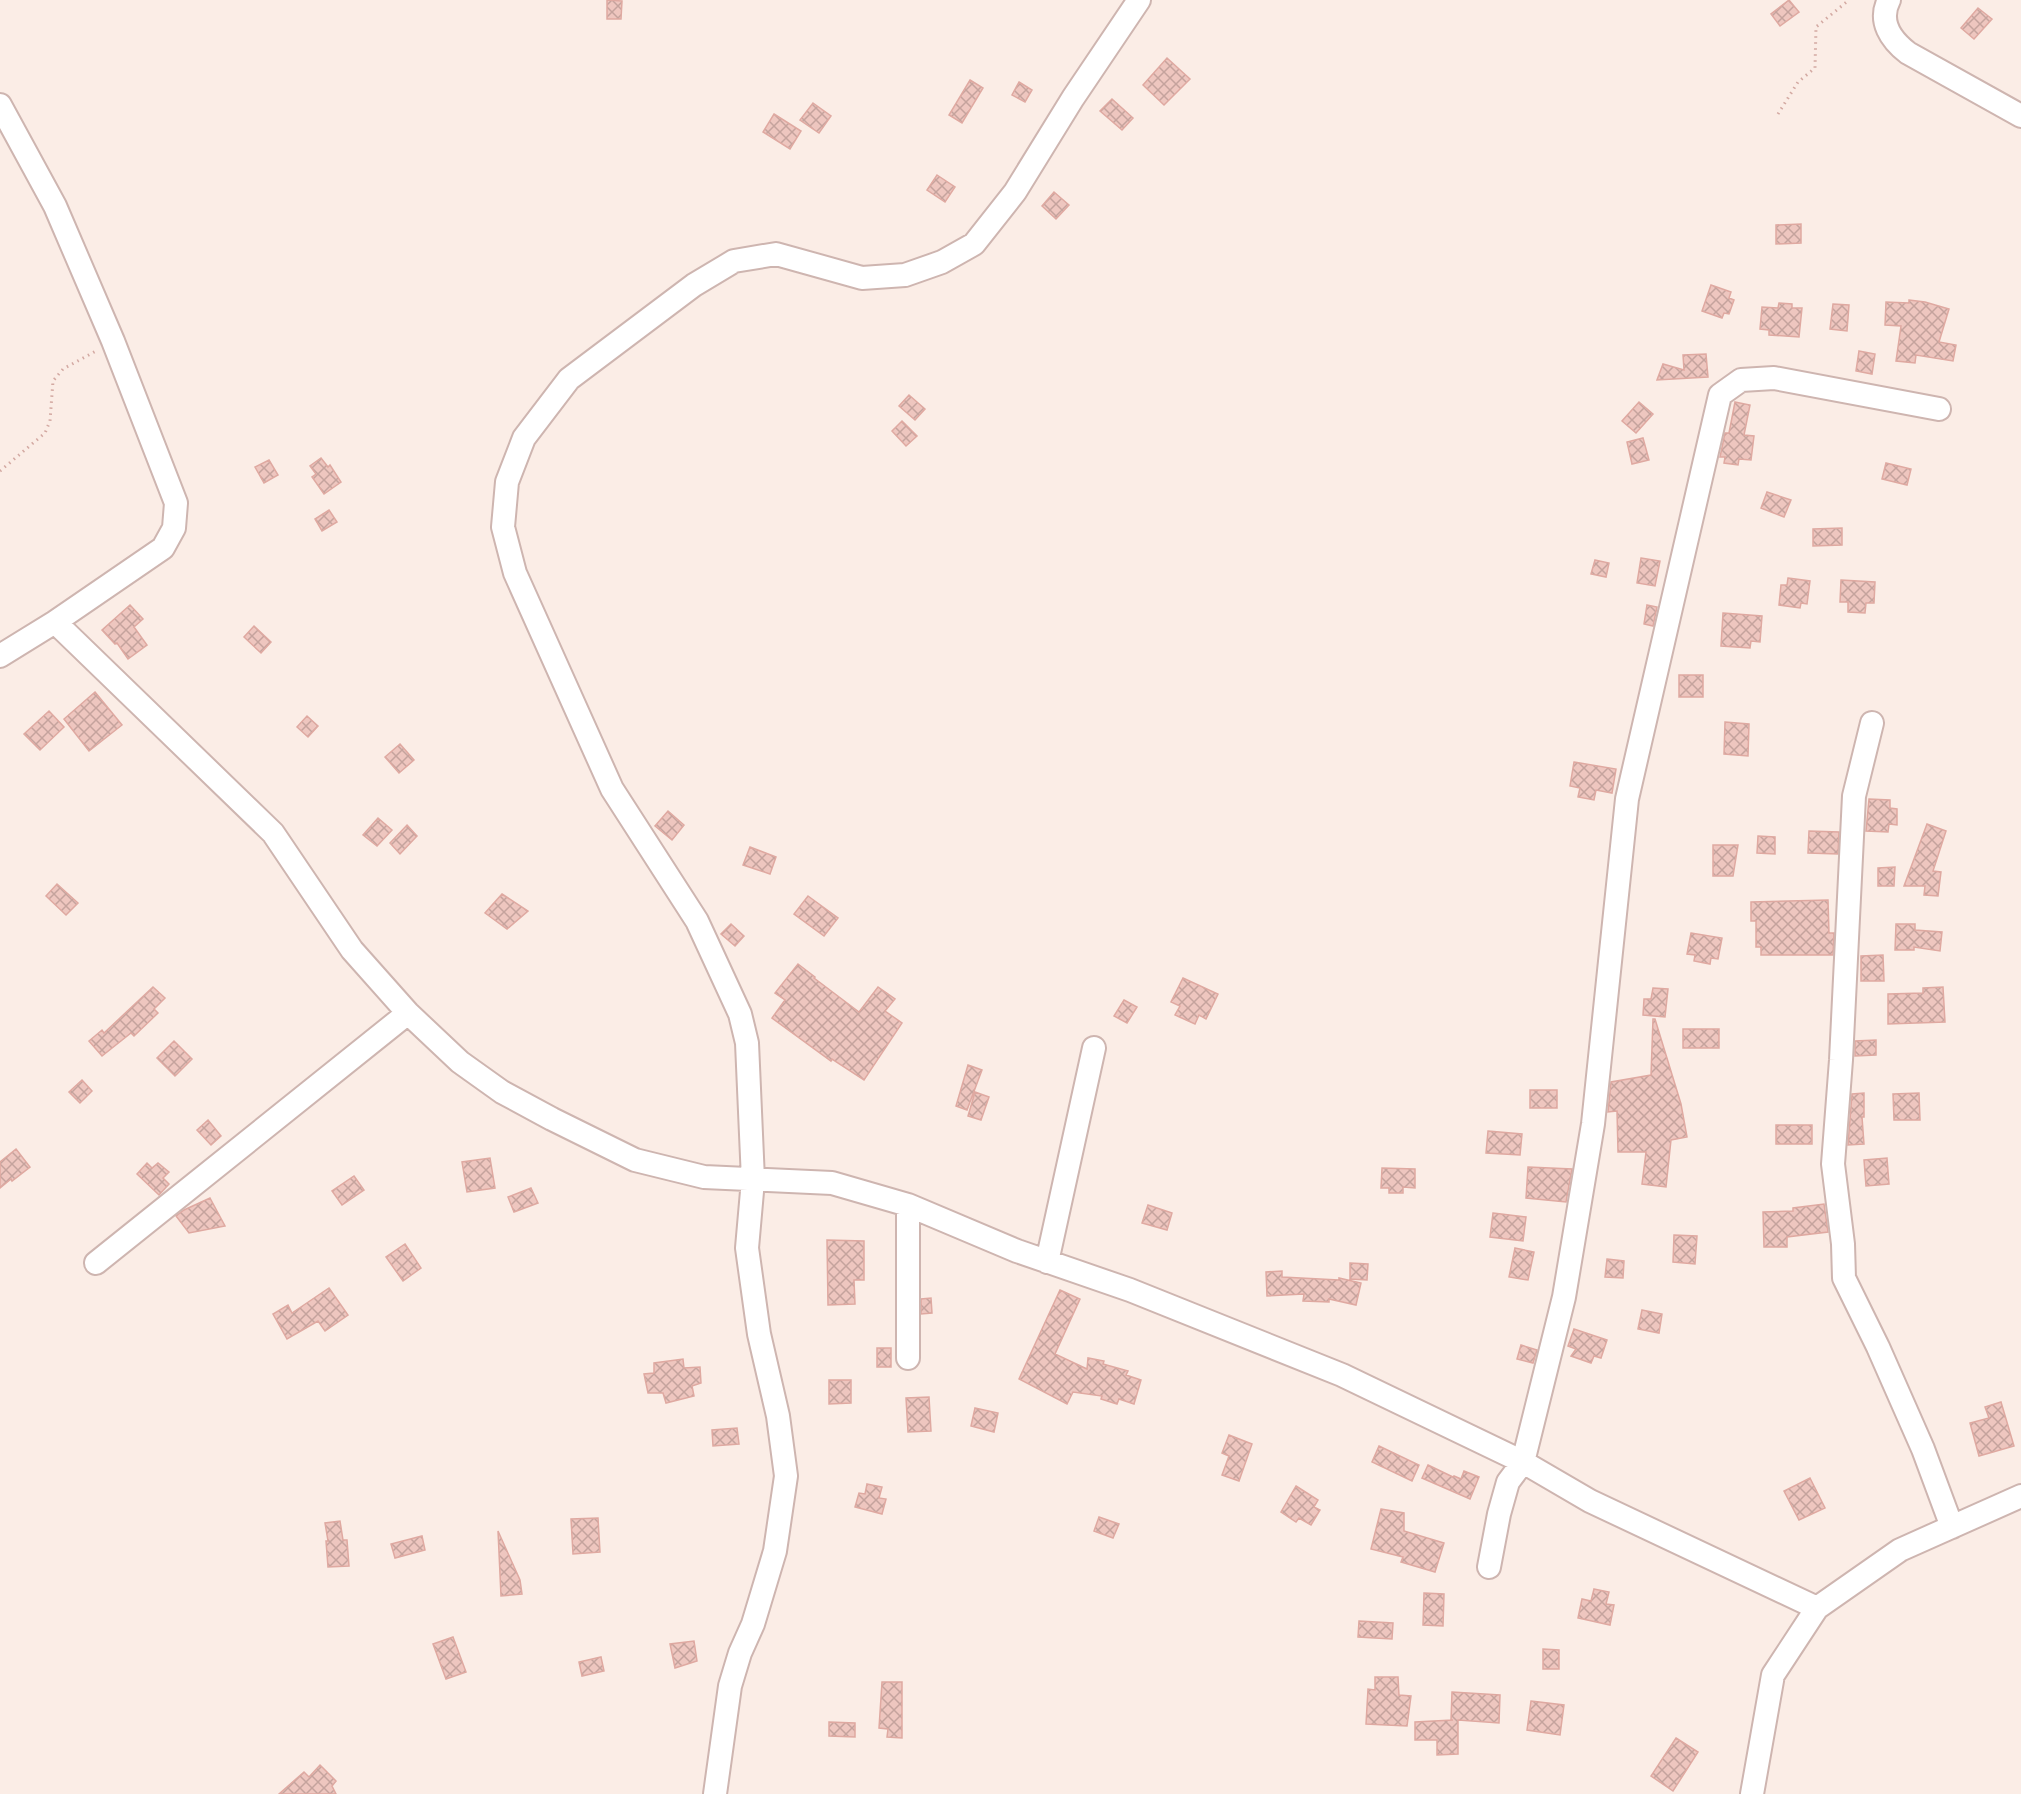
<svg xmlns="http://www.w3.org/2000/svg" width="2021" height="1794" font-family="Inter,sans-serif">
<style>
.building{fill:url(#building-cross-hatch);stroke:#dfa9a1;stroke-width:1.5}
.lines{fill:none;stroke-linecap:round;stroke-linejoin:round}
.street-casing{stroke:#ceb5b0;stroke-width:26}
.path{stroke:#d3a9a2;stroke-width:3;stroke-dasharray:1.5 4.5;stroke-linecap:butt}
.street{stroke:#fff;stroke-width:22}
</style>
<defs>
<pattern id="building-cross-hatch" width="8" height="8" patternUnits="userSpaceOnUse" patternTransform="scale(1.5)"><rect width="8" height="8" fill="#eec6bf"/><path d="M0 0l8 8M0 8l8-8" fill="none" stroke="#c5a39d"/></pattern>
</defs>
<rect width="100%" height="100%" fill="#fbede6"/>
<path class="building" d="M607 0 622 1 621 19H607Z
M1789 0 1799 12 1780 26 1771 14Z
M1978 8 1992 19 1974 39 1961 28Z
M1167 58 1190 79 1164 105 1143 85Z
M970 80 983 88 962 123 949 115Z
M1019 82 1032 90 1025 102 1012 95Z
M1112 99 1133 118 1122 130 1100 111Z
M813 103 831 116 819 133 800 120Z
M774 114 801 131 790 149 763 132Z
M937 175 955 187 945 202 927 190Z
M1054 192 1069 205 1056 219 1042 206Z
M1801 224V243L1776 244V225Z
M1711 285 1731 292 1729 298 1734 300 1729 314 1724 313 1722 318 1702 311Z
M1909 300 1925 302 1949 309 1939 342 1956 345 1953 361 1916 355 1915 363 1896 361 1901 326 1885 325 1886 302 1909 303Z
M1779 303 1792 304V308H1802L1799 337 1769 335V330L1760 329 1762 307 1778 308Z
M1833 304 1849 305 1847 331 1830 329Z
M1859 351 1875 354 1872 374 1856 371Z
M1706 354 1708 377 1657 380 1663 364 1684 370 1683 355Z
M909 395 925 409 915 420 899 406Z
M1639 402 1653 414 1636 433 1622 421Z
M1735 402 1750 405 1744 435 1754 436 1751 460 1739 459 1738 465 1724 463 1725 457H1720L1725 433H1729Z
M902 421 917 436 906 446 892 431Z
M1643 438 1649 460 1632 464 1627 442Z
M321 458 328 467 330 465 341 482 324 494 312 477 316 474 310 466Z
M269 460 278 475 264 483 255 467Z
M1886 463 1911 469 1907 485 1882 479Z
M1767 492 1791 500 1784 517 1761 508Z
M329 510 337 522 322 531 315 519Z
M1842 528V545L1813 546V529Z
M1641 558 1660 561 1655 586 1637 583Z
M1595 560 1609 563 1606 577 1591 574Z
M1788 578 1810 581 1807 604 1801 603 1800 608 1779 605 1781 585H1787Z
M1841 580 1875 582 1874 603H1866L1865 613 1848 612V602H1840Z
M130 605 143 619 134 627 147 645 128 659 117 643 115 644 102 630Z
M1647 605 1657 607 1653 626 1644 624Z
M1723 613 1762 616 1760 642 1751 641 1750 648 1721 646Z
M254 626 271 642 261 653 244 637Z
M1679 675H1703V697H1679Z
M95 692 122 725 89 751 64 719Z
M49 711 64 727 40 750 24 734Z
M307 716 318 726 308 737 297 727Z
M1725 722 1749 724 1748 756 1724 754Z
M400 744 414 760 399 773 385 757Z
M1574 762 1616 769 1612 793 1596 790 1594 800 1578 797 1580 788 1570 786Z
M1869 799 1890 800V808L1897 809V825L1889 824 1888 832 1866 831Z
M668 811 684 825 672 840 655 826Z
M378 818 392 830 377 846 363 835Z
M1927 824 1946 831 1933 871 1941 872 1938 896 1924 895 1925 886H1904Z
M407 825 417 836 400 854 390 843Z
M1809 831 1839 832 1838 854 1808 853Z
M1758 836 1775 837V854L1757 853Z
M1713 845H1738L1733 876H1713Z
M750 847 776 857 770 874 743 865Z
M1895 867 1894 886H1878V868Z
M57 884 78 903 66 915 46 896Z
M502 894 528 911 507 929 485 913Z
M808 896 838 918 824 936 794 914Z
M1828 900 1829 933H1834L1833 955H1761V947H1756V921H1751V902Z
M731 924 744 936 735 946 721 934Z
M1896 924H1915V930L1942 932 1940 951 1914 947V950H1895Z
M1691 933 1722 938 1718 959 1711 958 1710 964 1694 961 1695 955 1687 954Z
M1883 955 1884 981H1861V956Z
M798 964 815 977 814 978 859 1012 878 987 895 999 885 1011 902 1023 864 1080 832 1059 831 1061 772 1018 785 1000 775 993Z
M1183 978 1218 994 1206 1019 1199 1015 1195 1024 1175 1015 1180 1006 1171 1002Z
M153 987 165 998 154 1009 158 1013 134 1036 131 1033 102 1056 89 1041 102 1030 104 1033Z
M1943 987 1945 1022 1888 1024V994L1923 993V988Z
M1653 988 1668 989 1665 1017 1643 1015 1644 999H1651Z
M1124 1000 1137 1007 1127 1023 1114 1016Z
M1653 1019H1655L1681 1104 1687 1137 1671 1140 1666 1187 1642 1184 1646 1152H1618L1617 1111 1608 1112 1611 1082 1651 1075Z
M1683 1029H1719V1048H1683Z
M1876 1040V1055L1855 1056V1041Z
M174 1041 192 1059 175 1076 157 1058Z
M968 1065 982 1070 967 1110 956 1106Z
M82 1080 92 1091 80 1103 69 1092Z
M1530 1090H1557V1108H1530Z
M975 1092 989 1097 981 1120 968 1116Z
M1864 1093V1117H1862L1864 1144 1848 1145 1852 1094Z
M1919 1093 1920 1120H1894L1893 1094Z
M208 1120 221 1136 211 1145 197 1130Z
M1776 1125H1812V1144H1776Z
M1488 1131 1522 1134 1520 1155 1486 1153Z
M16 1149 30 1167 12 1181 11 1179 0 1188V1162Z
M490 1158 495 1188 467 1192 462 1162Z
M1887 1158 1889 1184 1866 1186 1864 1160Z
M147 1163 152 1168 158 1163 169 1172 163 1178 169 1184 159 1195 137 1174Z
M1528 1167 1572 1169 1566 1202 1526 1198Z
M1382 1168 1415 1169V1188L1403 1187V1193H1389V1188H1381Z
M354 1176 364 1190 342 1205 332 1191Z
M531 1188 538 1203 514 1212 508 1197Z
M210 1198 225 1226 189 1233 176 1216 184 1210Z
M1824 1204 1828 1232 1787 1237V1247H1764L1763 1212 1793 1211V1208Z
M1148 1205 1172 1213 1167 1230 1142 1223Z
M1493 1213 1526 1217 1523 1241 1490 1237Z
M1674 1235 1697 1236 1695 1264 1673 1262Z
M827 1240 864 1241V1280H854L855 1304 828 1305Z
M405 1244 421 1268 403 1281 386 1257Z
M1515 1248 1534 1252 1528 1280 1509 1277Z
M1607 1259 1624 1261 1623 1278 1605 1277Z
M1350 1263 1368 1264 1367 1280 1350 1279Z
M1282 1271V1277L1339 1280V1278L1361 1283 1356 1305 1329 1299V1302L1303 1301 1304 1294 1267 1296 1266 1272Z
M329 1288 348 1315 325 1331 318 1321 287 1339 273 1314 288 1305 292 1313Z
M1060 1290 1080 1299 1055 1354 1087 1369 1088 1358 1104 1361 1103 1364 1128 1371 1126 1375 1141 1380 1134 1404 1119 1399 1117 1404 1101 1399 1102 1396 1073 1392 1067 1404 1019 1379Z
M931 1298 932 1313 921 1314V1299Z
M1642 1310 1662 1314 1659 1333 1638 1329Z
M1574 1329 1607 1340 1601 1358 1594 1356 1591 1363 1571 1356 1576 1349 1568 1346Z
M1521 1345 1537 1350 1533 1363 1517 1359Z
M877 1348H891V1367H877Z
M683 1359 684 1368 700 1367 701 1383 692 1386 694 1396 666 1403 663 1393H648L644 1374 654 1373V1363Z
M829 1380H851V1403L829 1404Z
M929 1397 931 1431 908 1432 906 1398Z
M2001 1402 2014 1446 1979 1456 1970 1423 1989 1418 1985 1407Z
M975 1408 998 1413 994 1432 971 1426Z
M737 1428 739 1444 713 1446 712 1430Z
M1229 1435 1252 1444 1239 1481 1222 1475 1229 1456 1222 1453Z
M1379 1446 1419 1465 1412 1481 1372 1462Z
M1428 1465 1453 1477 1454 1476 1461 1479 1464 1471 1479 1477 1470 1499 1422 1478Z
M1810 1478 1825 1508 1799 1520 1784 1491Z
M867 1484 882 1487 879 1498 886 1499 882 1514 855 1507 859 1493 865 1494Z
M1296 1486 1318 1500 1314 1507 1320 1510 1311 1525 1299 1518 1296 1522 1281 1512Z
M1381 1509 1404 1513V1531L1444 1543 1435 1572 1401 1562 1403 1557 1371 1549Z
M1099 1517 1119 1524 1113 1538 1094 1531Z
M598 1518 600 1552 573 1554 571 1519Z
M340 1521 343 1540H347L349 1566 328 1567 326 1541H328L325 1523Z
M498 1531 520 1580 522 1594 501 1596Z
M422 1536 425 1550 395 1558 391 1544Z
M1594 1589 1609 1592 1606 1604 1614 1605 1610 1625 1578 1618 1582 1599 1591 1601Z
M1424 1593 1444 1594 1443 1626 1423 1625Z
M1359 1621 1393 1623 1392 1639 1358 1637Z
M453 1637 466 1672 446 1679 433 1644Z
M694 1641 697 1661 675 1668 670 1644Z
M1543 1649 1559 1650V1669H1543Z
M601 1657 604 1671 582 1676 579 1662Z
M1375 1677H1398L1399 1695 1411 1696 1407 1726 1366 1724 1368 1689 1375 1690Z
M882 1682H902V1738L887 1737 888 1729 879 1728Z
M1452 1692 1500 1695 1499 1723 1458 1720V1754L1437 1755V1740H1415V1722L1453 1720H1451Z
M1531 1701 1564 1705 1560 1735 1527 1730Z
M829 1722 855 1723V1737L829 1736Z
M1676 1738 1698 1752 1673 1791 1651 1776Z
M320 1765 336 1781 332 1786 336 1794H279L304 1772 309 1777Z"/>
<g class="lines">
<defs>
<path id="street" d="M1889 0C1878 21 1891 40 1908 53L2021 116
M0 105 55 206 113 341 176 503 174 528 163 548 55 622 0 656
M55 622 273 833 352 950 408 1013 460 1062 502 1092 552 1119 635 1160 704 1177 832 1183 908 1205 1017 1251 1130 1290 1342 1375 1523 1462 1590 1501 1817 1608
M1872 723 1854 796 1841 1060 1833 1164 1843 1244 1844 1278 1878 1347 1923 1449 1952 1527
M1047 1262 1094 1048
M96 1263 408 1013
M908 1358V1205
M1489 1567 1499 1514 1508 1482 1523 1462 1564 1297 1593 1124 1627 799 1720 395 1741 380 1774 378 1939 409
M715 1794 730 1686 740 1653 753 1624 775 1551 786 1476 778 1416 759 1334 747 1248 753 1180 747 1043 740 1014 697 921 612 789 515 573 503 527 507 482 524 438 569 379 694 285 734 261 776 254 862 278 905 275 942 262 974 244 1015 192 1073 98 1139 0
M1752 1794 1773 1675 1817 1608 1900 1550 2021 1496"/>
</defs>
<use href="#street" class="street-casing"/>
<path class="path" d="M1778 114 1798 82 1815 68 1816 27 1849 0
M0 471 45 433 50 421 53 381 63 369 96 351"/>
<use href="#street" class="street"/>
</g>
</svg>
